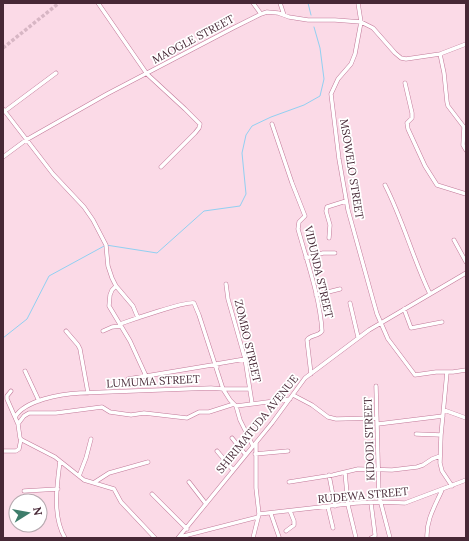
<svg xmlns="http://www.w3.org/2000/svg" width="469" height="541" font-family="Lora,serif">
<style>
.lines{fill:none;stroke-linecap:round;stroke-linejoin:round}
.stream{stroke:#91d0f2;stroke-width:1}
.minor-tunnel{stroke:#d7b6c4;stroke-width:3.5;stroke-dasharray:3.5 2;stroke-linecap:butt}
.minor-casing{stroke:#c27999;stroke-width:4.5}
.minor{stroke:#fff;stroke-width:3.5}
.labels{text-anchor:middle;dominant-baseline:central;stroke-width:3.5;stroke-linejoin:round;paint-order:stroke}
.street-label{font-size:11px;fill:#472836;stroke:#fff}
</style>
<rect width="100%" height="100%" fill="#fbdae7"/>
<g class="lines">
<path class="stream" d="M308 3 311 15
M3 338 27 319 49 276 106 245 157 253 204 211 240 206 246 194 242 153 246 135 252 126 271 117 304 105 320 96 324 79 320 48 314 27"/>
<path class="minor-tunnel" d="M3 48 59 3"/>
<defs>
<path id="minor" d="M98 3 147 74 185 109 200 124 199 128 195 133 161 167
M253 3 261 14
M280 3 284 15
M358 3 361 22 355 54 351 64 338 79 331 94 339 159 348 210 373 300 377 314 388 339 415 375 436 372H453L466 370
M440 54 444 73 447 102 448 106 464 127 463 145 466 150
M405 83 412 113V118L407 123 408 129 425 166 437 185 466 194
M3 109 53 174 84 207 93 220 106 245 108 266 112 278 116 286 133 306 138 318
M5 111 56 73
M272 124 292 183 305 216 299 222 298 229C307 261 320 298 322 331 318 337 311 334 307 340L311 374
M3 157 26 140 107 94 233 28 261 14 267 12 278 13 289 17 308 20H335L361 22 373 28 395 53 401 58 406 59 440 54 466 44
M385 185C403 220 413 259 430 294
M329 238 330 225 326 211 327 207 346 201
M454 240 466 262
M306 258 323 253H335
M226 284 228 299 245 359 252 403
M116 286 112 290 110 295 109 306 130 341 146 376
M316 295 340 289
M350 303 358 337
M404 309 411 328 442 322
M120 324C131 320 186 301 194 303L199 315 223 389H249
M66 331 78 345 80 349 88 393
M103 331 112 327 121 326
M216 364 245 359
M25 371 39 401
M447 372 441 435 440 463 442 471 452 486
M128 379 212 365 217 367
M376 386 379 496 390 538
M11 391 7 396V399L18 424 20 438 22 440 55 457 84 480 114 489 121 502 155 538
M293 395 312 405 328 417 336 419 377 418
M236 406 240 420 253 446
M444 410 466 418
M15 417C25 400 61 394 80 393L211 388 223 389 230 400 236 406 290 399
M18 424 24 416 29 413H56L102 407 110 412 131 415 144 413 187 418 199 412H209L234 404
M378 424 443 416
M416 434 441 435
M232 438 245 454
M3 451H16L19 449 21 439
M217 451 233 470
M255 454 288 451
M60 461C57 485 52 516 65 538
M345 472 348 505 356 538
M329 475 335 506
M79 476 86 458 91 439
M95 482 109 473 148 462
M189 482 206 504
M289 482 333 475 358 469 392 470 417 467 423 465 432 459 440 456
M24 491 58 489
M152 494 187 529
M371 503 375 534V536L371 538
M328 507 333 528
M259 514 356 503 380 502 405 503 466 480
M271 514 279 537
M286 531 294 525V521L290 511
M180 537 258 517
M178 538 272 423 305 378 369 330 466 273
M253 538 259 514 256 488V443
M427 538C426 520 435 506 442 490"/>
</defs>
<use href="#minor" class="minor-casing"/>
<use href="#minor" class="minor"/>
</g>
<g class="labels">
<g class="street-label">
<text transform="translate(193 39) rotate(-28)">MAOGLE STREET</text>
<text transform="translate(352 169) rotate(81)">MSOWELO STREET</text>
<text transform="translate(319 272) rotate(77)">VIDUNDA STREET</text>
<text transform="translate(248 341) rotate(77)">ZOMBO STREET</text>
<text transform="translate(153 381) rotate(-3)">LUMUMA STREET</text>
<text transform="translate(257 424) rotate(-51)">SHIRIMATUDA AVENUE</text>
<text transform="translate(369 439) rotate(-92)">KIDODI STREET</text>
<text transform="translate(363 495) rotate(-5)">RUDEWA STREET</text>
</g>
</g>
<rect width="469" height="541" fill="none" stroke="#472836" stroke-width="8"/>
<g transform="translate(28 513) rotate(79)"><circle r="19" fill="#ffffff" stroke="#b5a9af"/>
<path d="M0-3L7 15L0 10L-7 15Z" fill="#3e7d6b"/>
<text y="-6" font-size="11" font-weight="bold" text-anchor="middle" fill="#472836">N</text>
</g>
</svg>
